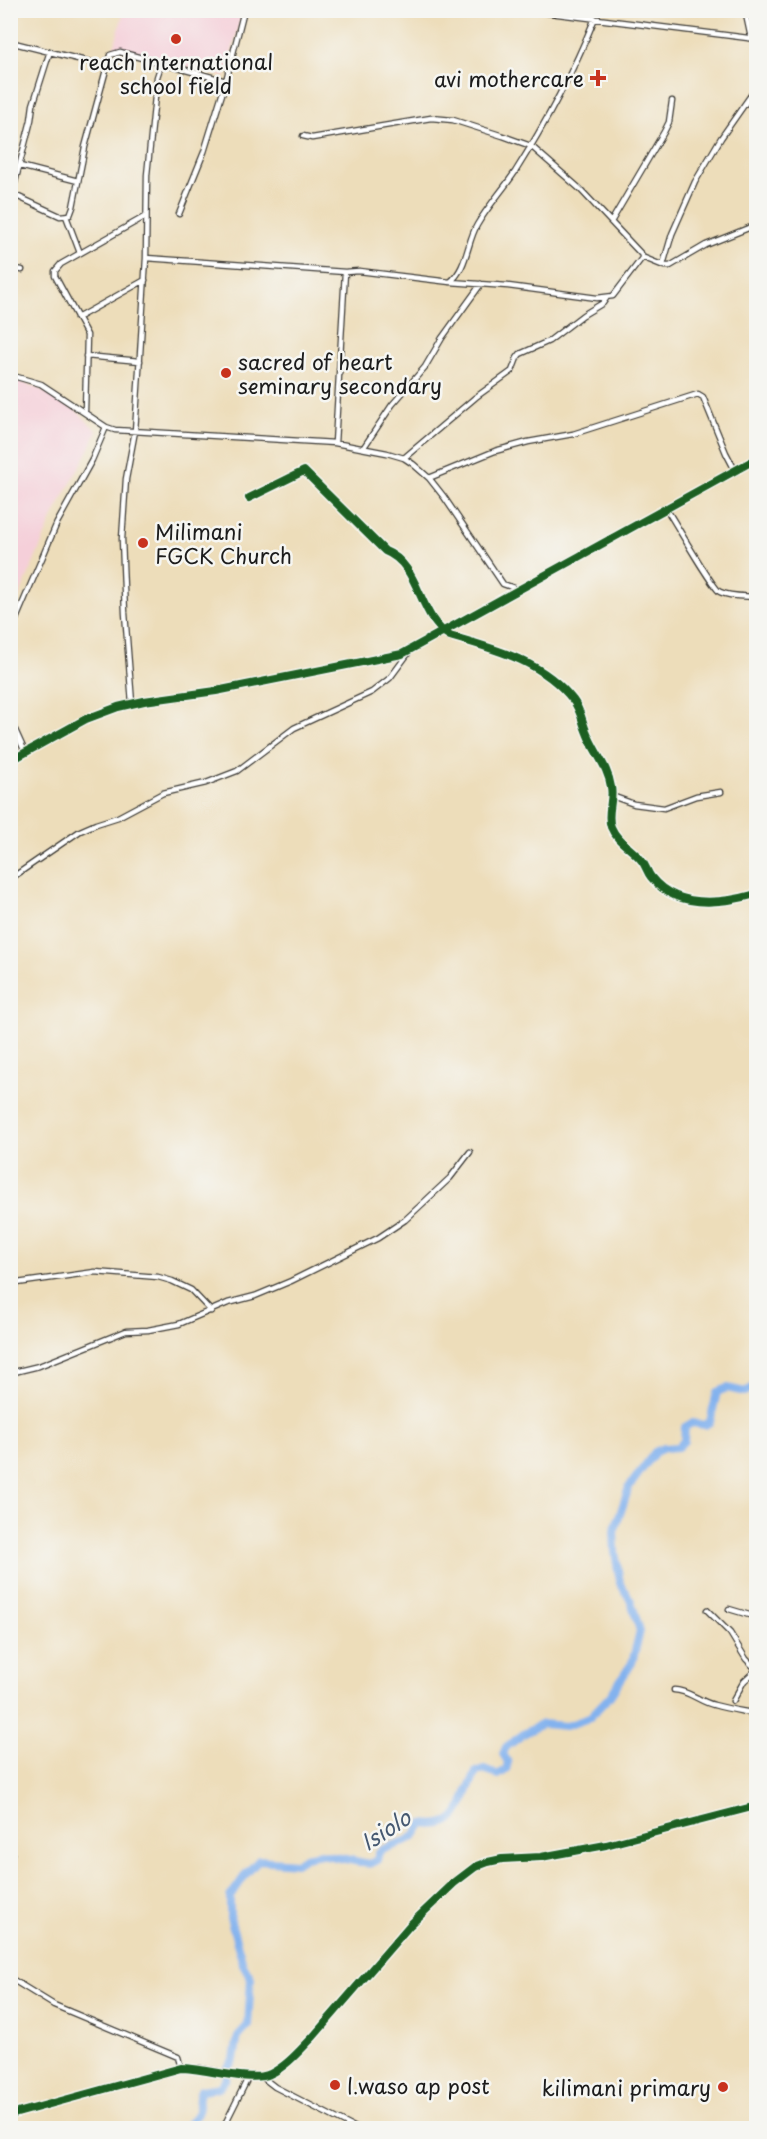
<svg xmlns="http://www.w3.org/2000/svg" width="767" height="2139" font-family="'Playpen Sans',sans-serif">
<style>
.built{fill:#f5cfd9}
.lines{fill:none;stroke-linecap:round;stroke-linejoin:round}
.river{stroke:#83b2ee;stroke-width:8}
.street-casing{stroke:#3b3934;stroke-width:7}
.secondary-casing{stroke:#3b3934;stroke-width:8}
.street{stroke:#fff;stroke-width:4.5}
.secondary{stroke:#f7e9c3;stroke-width:6}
.cycleway-casing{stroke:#f6f6f2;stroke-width:11}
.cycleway{stroke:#1b5e20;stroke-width:8}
.poi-dot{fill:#c8321e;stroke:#f6f6f2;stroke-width:2}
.labels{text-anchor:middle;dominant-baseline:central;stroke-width:5;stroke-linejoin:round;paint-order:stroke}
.poi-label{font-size:21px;fill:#1c1c1c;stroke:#f6f6f2;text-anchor:start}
.water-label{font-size:22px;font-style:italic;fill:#455870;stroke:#f6f6f2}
</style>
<rect width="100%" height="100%" fill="#f6f6f2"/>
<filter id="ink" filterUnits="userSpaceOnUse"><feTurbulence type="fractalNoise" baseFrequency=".0167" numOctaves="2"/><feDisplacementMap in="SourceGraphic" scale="12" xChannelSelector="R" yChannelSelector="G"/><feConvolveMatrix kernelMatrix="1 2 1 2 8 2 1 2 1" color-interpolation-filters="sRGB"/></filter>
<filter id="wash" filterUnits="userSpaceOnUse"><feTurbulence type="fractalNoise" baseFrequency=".008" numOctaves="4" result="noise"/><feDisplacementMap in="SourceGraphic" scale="24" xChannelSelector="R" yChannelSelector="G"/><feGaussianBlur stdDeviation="1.35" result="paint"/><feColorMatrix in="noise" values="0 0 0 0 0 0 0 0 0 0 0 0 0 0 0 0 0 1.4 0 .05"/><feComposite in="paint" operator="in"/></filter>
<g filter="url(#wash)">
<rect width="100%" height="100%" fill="#edddba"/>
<path class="built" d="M124 11H243L225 77 114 47Z
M11 378 38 388 75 409 97 431 90 448 55 512 11 616Z"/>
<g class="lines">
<path class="river" d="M184 2128C190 2122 199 2115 199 2106 199 2099 197 2097 201 2090L220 2087 226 2078 227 2069 234 2059 238 2036 248 2025 251 1978 243 1964 230 1918V1897L246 1874 259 1860 296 1863 305 1857 321 1854 369 1864 377 1860 379 1852C389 1845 405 1844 414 1836 418 1833 419 1827 423 1824 452 1828 460 1816 468 1790 470 1784 474 1779 476 1772L484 1769 498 1775 506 1770 508 1762 503 1754 506 1747 525 1733 542 1724 566 1726 589 1718 610 1696 632 1663 640 1631 631 1601 620 1583 615 1552 614 1532 629 1487 640 1472 655 1452 664 1448 678 1447 684 1441 685 1427 692 1423 705 1425 710 1422 717 1392 727 1388 745 1392 754 1387 756 1384"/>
</g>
</g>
<g filter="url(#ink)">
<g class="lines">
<defs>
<path id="street" d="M526 10 756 39
M745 10 751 38
M10 42 106 66
M303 136 312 138 431 118 453 120 503 136 531 146 580 189 642 255V258L613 296 597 298 508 286 450 282
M20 166 78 181
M10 193 60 216 70 215 73 207 85 147 110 55 120 52 226 81 244 10
M12 194 31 120 33 105 50 51
M179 214 204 152 226 81
M66 216 80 253
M611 222 664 132 669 122 672 101
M642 257 664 266H670L706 245 756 225
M146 258 345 272
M663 265 672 234 695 182 721 138 756 88
M10 268 22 270
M77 318 145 280
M10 322H11
M86 356 140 361
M10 375 41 384 106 427 115 430 335 443 387 453 404 458 413 464 429 478 444 497 503 584 520 590
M85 411 87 335 55 276V271L61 264 146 216
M335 443 345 272 359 271 450 282C467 269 467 242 477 225 488 206 503 190 515 172 546 123 573 72 595 18
M364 447 392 405 425 367 442 338 481 284
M404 458 476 397 512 371 517 358 520 354 549 341 583 315 603 303 607 297
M429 478 495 451 528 442 573 434 698 394 703 397 726 453 736 472
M249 498 304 471 385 551C421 565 418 618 450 636 495 649 543 661 573 700 581 710 582 722 587 733 594 752 608 766 611 787 614 800 606 814 611 827 617 842 633 849 642 861 646 866 647 872 651 877 676 909 721 904 756 894
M667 510C675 522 713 589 720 592 730 597 745 596 756 597
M10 633 57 523 92 460 106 427
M132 703 125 613 122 539 126 479 135 431 138 387 146 258 147 175 157 77 162 62
M10 719 25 752
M10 761 86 719 118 707 144 701 216 691 402 654 756 459
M612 796 634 804 664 808 696 796 721 792
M10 879 80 831 96 824 118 817 163 793 206 783 237 771 294 728 372 692 390 678 410 651
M10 1284 95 1272 158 1277 172 1281 191 1290 211 1311
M10 1373 39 1366 126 1331 148 1330 179 1324 228 1303 255 1296 291 1281 378 1238 405 1220 450 1178 470 1152
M729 1609 756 1617
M707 1610 730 1633 746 1659 756 1669
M674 1690C688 1690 700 1702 714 1705 728 1709 742 1711 756 1714
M733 1701 744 1681 756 1670
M749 1808 756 1819
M10 1840 12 1853 10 1854
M10 1978 54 2005 178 2057 181 2068
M230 2074 262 2077 271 2074 285 2064 331 2017 410 1925 454 1883 475 1867 488 1862 502 1859 541 1857 606 1845 756 1806
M262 2077 275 2087 355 2128
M223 2128 249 2076"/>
<path id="secondary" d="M10 2115 181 2068H197L230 2074"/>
</defs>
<use href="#street" class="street-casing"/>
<use href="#secondary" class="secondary-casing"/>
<use href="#street" class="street"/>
<use href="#secondary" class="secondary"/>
<defs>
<path id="cycleway" d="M249 498 304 471 385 551C421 565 418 618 450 636 495 649 543 661 573 700 581 710 582 722 587 733 594 752 608 766 611 787 614 800 606 814 611 827 617 842 633 849 642 861 646 866 647 872 651 877 676 909 721 904 756 894
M10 761 86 719 118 707 144 701 216 691 402 654 756 459
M10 2115 181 2068C203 2068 253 2083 270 2074 287 2066 300 2050 313 2037L410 1925 454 1883 475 1867 488 1862 502 1859 541 1857 606 1845 756 1806"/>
</defs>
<use href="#cycleway" class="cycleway-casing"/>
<use href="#cycleway" class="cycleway"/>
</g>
</g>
<g class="poi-dot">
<circle cx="176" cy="39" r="6"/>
<path d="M595 69h6v6h6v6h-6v6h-6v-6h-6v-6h6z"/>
<circle cx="226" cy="373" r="6"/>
<circle cx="143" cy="543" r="6"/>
<circle cx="335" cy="2085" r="6"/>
<circle cx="723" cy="2087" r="6"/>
</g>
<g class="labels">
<g class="poi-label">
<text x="176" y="61" text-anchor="middle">reach international<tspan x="176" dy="24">school field</tspan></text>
<text x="584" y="78" text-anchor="end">avi mothercare</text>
<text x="238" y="361">sacred of heart<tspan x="238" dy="24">seminary secondary</tspan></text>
<text x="155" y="531">Milimani<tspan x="155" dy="24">FGCK Church</tspan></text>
<text x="347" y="2085">l.waso ap post</text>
<text x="711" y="2087" text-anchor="end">kilimani primary</text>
</g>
<g class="water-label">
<text transform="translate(385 1829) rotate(-33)">Isiolo</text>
</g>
</g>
<rect width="767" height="2139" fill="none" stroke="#f6f6f2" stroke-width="36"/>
</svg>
